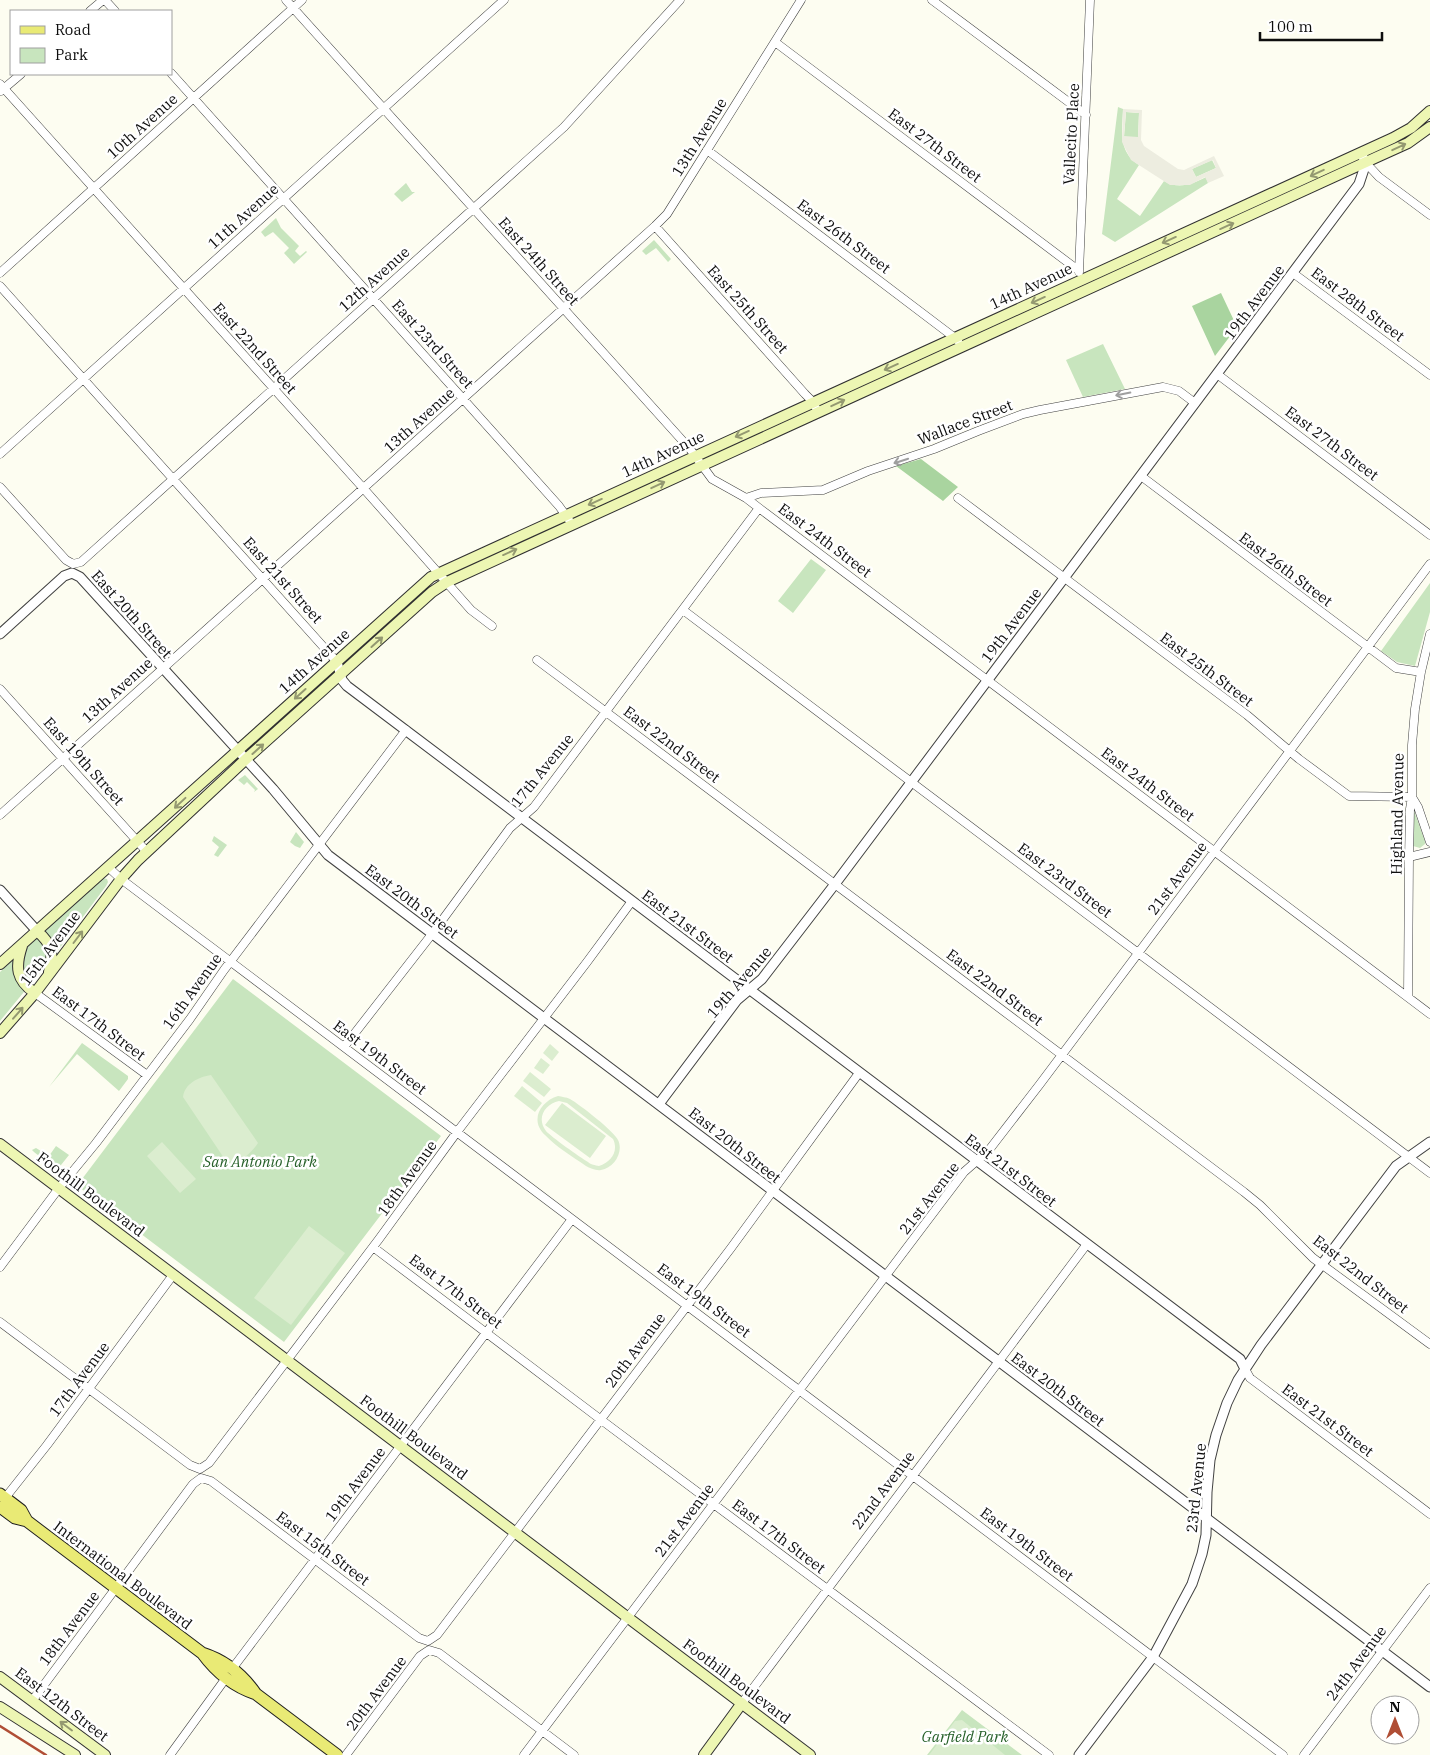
<svg xmlns="http://www.w3.org/2000/svg" width="1430" height="1755" font-family="'IBM Plex Serif',serif">
<style>
.green{fill:#c8e5be}
.forest{fill:#a9d49f}
.pitch{fill:#dbedcf;fill-rule:evenodd}
.plaza{fill:#edede0;fill-rule:evenodd}
.lines{fill:none;stroke-linecap:round;stroke-linejoin:round}
.minor-casing{stroke:#414141;stroke-width:9}
.tertiary-casing{stroke:#414141;stroke-width:11}
.secondary-casing{stroke:#303030;stroke-width:12}
.primary-casing{stroke:#1f1f1f;stroke-width:13}
.minor{stroke:#fff;stroke-width:8}
.tertiary{stroke:#fff;stroke-width:9}
.secondary{stroke:#edf6b3;stroke-width:10}
.primary{stroke:#e9ea75;stroke-width:11}
.rail{stroke:#b04e35;stroke-width:2.5}
.oneway{stroke:#949971}
.oneway2{stroke:#9f9f9f}
.labels{text-anchor:middle;dominant-baseline:central;stroke-width:5;stroke-linejoin:round;paint-order:stroke}
.street-label{font-size:15px;fill:#0e0e0e;stroke:#fff}
.park-label{font-size:15px;font-style:italic;fill:#255f28;stroke:#fff}
</style>
<rect width="100%" height="100%" fill="#fdfdf1"/>
<path class="green" d="M1118 107 1123 109C1122 131 1118 152 1139 165L1117 199 1140 216 1164 181C1179 190 1192 184 1206 177L1208 183 1115 242 1102 234Z
M1126 112 1139 113 1138 137H1124Z
M1212 160 1216 168 1196 177 1192 169Z
M406 183 412 192H415L402 202 394 194Z
M276 218 281 228 299 246 295 251 300 256 306 251 307 252 294 264 284 253 289 248 273 232 265 237 261 232Z
M654 240 671 259 668 262 656 248 646 255 642 251Z
M1103 344 1125 389 1083 397 1066 360Z
M811 559 826 570 793 613 778 601Z
M1430 583V612L1415 666 1397 662 1381 651Z
M245 775 258 789 254 792 255 790 247 782 244 785 238 780Z
M1413 808 1425 841V844L1420 848 1413 846Z
M296 832 304 842 300 848 295 846 290 842Z
M214 836 227 845 218 857 214 855 219 847 212 841Z
M103 878 107 879 108 882 106 886 56 953 0 1021V972L47 928Z
M233 979 441 1136 284 1342 79 1187V1183Z
M82 1043 128 1076V1079L119 1091 77 1054 49 1087Z
M56 1146 69 1155 57 1170 34 1152 32 1150 36 1148 49 1156Z
M962 1710 1022 1755H927Z"/>
<path class="forest" d="M1221 293 1237 327 1215 356 1192 306Z
M921 459 958 487 943 501 896 466Z"/>
<path class="pitch" d="M550 1044 559 1052 552 1061 543 1053Z
M541 1058 550 1065 543 1074 534 1068Z
M530 1072 551 1089 544 1097 523 1081Z
M211 1075 258 1143C251 1153 240 1165 226 1161L183 1097C185 1083 199 1077 211 1075Z
M522 1086 542 1103 535 1112 514 1096Z
M558 1096C562 1097 566 1097 570 1099 579 1104 615 1132 618 1140 624 1152 614 1168 601 1170 596 1171 590 1168 586 1166 572 1156 556 1147 545 1135 529 1120 541 1101 558 1096ZM559 1101 567 1103 613 1139C619 1151 611 1162 599 1166 595 1165 591 1165 588 1162 581 1158 550 1136 546 1131 536 1118 545 1104 559 1101Z
M562 1103 606 1136 590 1158 545 1125Z
M162 1142 196 1179 180 1193 147 1156Z
M309 1226 345 1253 291 1325 254 1298Z
M962 1720 1005 1755H929L955 1721Z"/>
<path class="plaza" d="M1123 109 1142 110 1141 140 1144 146 1178 169 1184 170 1214 156 1224 176 1208 183 1205 177 1190 185H1170L1131 160 1122 142ZM1126 112 1139 113 1138 137 1124 136ZM1213 160 1216 168 1196 177 1192 169Z"/>
<g class="lines">
<defs>
<path id="minor" d="M105 0 115 11
M286 0 690 449 712 479 746 498 759 508 1430 1014
M932 0 1086 115
M90 11 103 0
M775 42 1078 270
M171 73 559 506 569 520
M0 84 364 489 471 610 492 626
M1 91 21 74
M707 150 955 338 958 341
M1366 163 1379 177 1430 215
M655 226 805 394 813 402 818 412
M1079 272 1090 0
M0 273 302 0
M1293 273 1430 375
M0 286 337 662
M1217 374 1430 535
M0 454 504 0
M1141 476 1396 668 1421 672
M0 487 66 560 73 564 81 562 564 127 680 0
M746 498 761 493 823 490 868 471 934 449 978 431 1023 414 1040 410 1163 387 1179 391 1195 403
M958 498 1247 715 1299 759 1349 796 1412 797
M683 610 1430 1173
M537 660 1244 1192 1260 1205 1313 1258 1430 1344
M0 689 147 852
M1412 797 1418 807 1430 842
M0 815 655 226 667 214 801 0
M1409 857 1430 852
M108 867 121 879 1283 1755
M35 993 147 1075
M1408 996 1409 857 1410 809 1412 797V745L1415 709 1421 672 1430 634
M344 1047 432 934 510 828 534 807 759 508
M373 1247 600 1419 1049 1755
M0 1267 59 1188 96 1143 190 1019 224 970 406 730
M0 1322 190 1465 200 1469 209 1463 244 1417 379 1239 457 1132 587 962 632 901
M1245 1369 1250 1378 1430 1514
M5 1498 47 1445 173 1275
M232 1669 572 1219
M32 1701 193 1484 201 1478 211 1481 419 1638 428 1641 437 1635 731 1248 859 1073
M742 1703 1087 1244
M170 1755 226 1678
M346 1755 420 1656 429 1650 439 1653 574 1755
M524 1755 964 1172 989 1150 1040 1084 1430 564
M1304 1755 1430 1588"/>
<path id="tertiary" d="M0 634 64 576 72 573 80 577 273 789 328 855 1430 1687
M337 662 342 680 347 686 1240 1359 1245 1369
M0 890 37 931
M659 1104 737 1000 762 979 835 884 1359 184 1366 163 1361 153
M1079 1755 1153 1657 1192 1584 1202 1554 1206 1535 1207 1492 1210 1460 1216 1435 1227 1403 1238 1380 1261 1345 1396 1166 1430 1142"/>
<path id="secondary" d="M37 931C52 944 54 953 49 972
M22 946C15 967 16 980 35 993
M0 964 431 577 1393 138 1411 128 1430 111
M0 1033 35 993 121 879 138 860 245 760 432 592 447 582 1377 157 1408 143 1430 127
M0 1144 810 1755
M0 1677 105 1755
M0 1707 75 1755
M704 1755 742 1703"/>
<path id="primary" d="M0 1494 21 1510 27 1521 202 1653C216 1672 234 1687 256 1694
M0 1507 15 1518 27 1521
M202 1653C224 1660 243 1675 256 1694L337 1755"/>
</defs>
<use href="#minor" class="minor-casing"/>
<use href="#tertiary" class="tertiary-casing"/>
<use href="#secondary" class="secondary-casing"/>
<use href="#primary" class="primary-casing"/>
<use href="#minor" class="minor"/>
<use href="#tertiary" class="tertiary"/>
<use href="#secondary" class="secondary"/>
<use href="#primary" class="primary"/>
<path class="rail" d="M0 1726 46 1755"/>
</g>
<defs><path id="oneway-shaft" d="M-6 0H5M1.5-3L5.5 0L1.5 3" fill="none" stroke-width="1.6" stroke-linecap="round" stroke-linejoin="round" transform="scale(1.25)"/></defs>
<g class="oneway">
<use href="#oneway-shaft" transform="translate(1399 147) rotate(-25)"/>
<use href="#oneway-shaft" transform="translate(1317 173) rotate(155)"/>
<use href="#oneway-shaft" transform="translate(1227 226) rotate(-24)"/>
<use href="#oneway-shaft" transform="translate(1169 240) rotate(156)"/>
<use href="#oneway-shaft" transform="translate(1038 300) rotate(156)"/>
<use href="#oneway-shaft" transform="translate(891 367) rotate(156)"/>
<use href="#oneway-shaft" transform="translate(838 403) rotate(-25)"/>
<use href="#oneway-shaft" transform="translate(742 434) rotate(156)"/>
<use href="#oneway-shaft" transform="translate(658 485) rotate(-25)"/>
<use href="#oneway-shaft" transform="translate(595 502) rotate(156)"/>
<use href="#oneway-shaft" transform="translate(510 552) rotate(-24)"/>
<use href="#oneway-shaft" transform="translate(377 642) rotate(-42)"/>
<use href="#oneway-shaft" transform="translate(300 694) rotate(138)"/>
<use href="#oneway-shaft" transform="translate(258 749) rotate(-42)"/>
<use href="#oneway-shaft" transform="translate(180 803) rotate(137)"/>
<use href="#oneway-shaft" transform="translate(78 937) rotate(-53)"/>
<use href="#oneway-shaft" transform="translate(18 1013) rotate(-49)"/>
<use href="#oneway-shaft" transform="translate(66 1726) rotate(-143)"/>
</g>
<g class="oneway2">
<use href="#oneway-shaft" transform="translate(1123 394) rotate(169)"/>
<use href="#oneway-shaft" transform="translate(901 461) rotate(162)"/>
</g>
<g class="labels">
<g class="street-label">
<text transform="translate(142 126) rotate(-42)">10th Avenue</text>
<text transform="translate(1071 134) rotate(-87)">Vallecito Place</text>
<text transform="translate(699 137) rotate(-58)">13th Avenue</text>
<text transform="translate(935 145) rotate(37)">East 27th Street</text>
<text transform="translate(243 216) rotate(-42)">11th Avenue</text>
<text transform="translate(844 236) rotate(37)">East 26th Street</text>
<text transform="translate(539 261) rotate(48)">East 24th Street</text>
<text transform="translate(374 279) rotate(-42)">12th Avenue</text>
<text transform="translate(1031 286) rotate(-25)">14th Avenue</text>
<text transform="translate(1254 302) rotate(-53)">19th Avenue</text>
<text transform="translate(1358 304) rotate(37)">East 28th Street</text>
<text transform="translate(748 309) rotate(48)">East 25th Street</text>
<text transform="translate(433 344) rotate(48)">East 23rd Street</text>
<text transform="translate(255 348) rotate(48)">East 22nd Street</text>
<text transform="translate(419 420) rotate(-42)">13th Avenue</text>
<text transform="translate(965 422) rotate(-21)">Wallace Street</text>
<text transform="translate(1332 443) rotate(37)">East 27th Street</text>
<text transform="translate(663 454) rotate(-25)">14th Avenue</text>
<text transform="translate(825 540) rotate(37)">East 24th Street</text>
<text transform="translate(1286 569) rotate(37)">East 26th Street</text>
<text transform="translate(283 580) rotate(48)">East 21st Street</text>
<text transform="translate(132 614) rotate(48)">East 20th Street</text>
<text transform="translate(1011 625) rotate(-53)">19th Avenue</text>
<text transform="translate(314 661) rotate(-42)">14th Avenue</text>
<text transform="translate(1207 669) rotate(37)">East 25th Street</text>
<text transform="translate(117 690) rotate(-42)">13th Avenue</text>
<text transform="translate(672 744) rotate(37)">East 22nd Street</text>
<text transform="translate(84 761) rotate(48)">East 19th Street</text>
<text transform="translate(542 770) rotate(-51)">17th Avenue</text>
<text transform="translate(1148 784) rotate(37)">East 24th Street</text>
<text transform="translate(1397 814) rotate(-89)">Highland Avenue</text>
<text transform="translate(1177 878) rotate(-53)">21st Avenue</text>
<text transform="translate(1065 880) rotate(37)">East 23rd Street</text>
<text transform="translate(412 901) rotate(37)">East 20th Street</text>
<text transform="translate(688 926) rotate(37)">East 21st Street</text>
<text transform="translate(50 948) rotate(-53)">15th Avenue</text>
<text transform="translate(739 982) rotate(-49)">19th Avenue</text>
<text transform="translate(995 987) rotate(37)">East 22nd Street</text>
<text transform="translate(192 991) rotate(-54)">16th Avenue</text>
<text transform="translate(99 1023) rotate(37)">East 17th Street</text>
<text transform="translate(380 1057) rotate(37)">East 19th Street</text>
<text transform="translate(735 1145) rotate(38)">East 20th Street</text>
<text transform="translate(1011 1170) rotate(37)">East 21st Street</text>
<text transform="translate(407 1178) rotate(-54)">18th Avenue</text>
<text transform="translate(91 1194) rotate(37)">Foothill Boulevard</text>
<text transform="translate(929 1198) rotate(-52)">21st Avenue</text>
<text transform="translate(1361 1274) rotate(38)">East 22nd Street</text>
<text transform="translate(456 1291) rotate(37)">East 17th Street</text>
<text transform="translate(704 1300) rotate(37)">East 19th Street</text>
<text transform="translate(635 1350) rotate(-53)">20th Avenue</text>
<text transform="translate(79 1379) rotate(-53)">17th Avenue</text>
<text transform="translate(1058 1389) rotate(37)">East 20th Street</text>
<text transform="translate(1328 1420) rotate(37)">East 21st Street</text>
<text transform="translate(414 1437) rotate(37)">Foothill Boulevard</text>
<text transform="translate(355 1484) rotate(-53)">19th Avenue</text>
<text transform="translate(1196 1488) rotate(-84)">23rd Avenue</text>
<text transform="translate(883 1490) rotate(-53)">22nd Avenue</text>
<text transform="translate(684 1520) rotate(-53)">21st Avenue</text>
<text transform="translate(779 1536) rotate(37)">East 17th Street</text>
<text transform="translate(1027 1544) rotate(37)">East 19th Street</text>
<text transform="translate(323 1548) rotate(37)">East 15th Street</text>
<text transform="translate(123 1575) rotate(37)">International Boulevard</text>
<text transform="translate(69 1628) rotate(-53)">18th Avenue</text>
<text transform="translate(1356 1663) rotate(-53)">24th Avenue</text>
<text transform="translate(737 1681) rotate(37)">Foothill Boulevard</text>
<text transform="translate(376 1693) rotate(-53)">20th Avenue</text>
<text transform="translate(62 1704) rotate(37)">East 12th Street</text>
</g>
<g class="park-label">
<text x="260" y="1161">San Antonio Park</text>
<text x="965" y="1736">Garfield Park</text>
</g>
</g>
<rect x="10" y="10" width="162" height="65" fill="#ffffff" stroke="#9f9f9f"/>
<rect x="20" y="26" width="25" height="8" fill="#e9ea75" stroke="#9f9f9f"/>
<text x="55" y="35" font-size="15" fill="#0e0e0e">Road</text>
<rect x="20" y="48" width="25" height="15" fill="#c8e5be" stroke="#9f9f9f"/>
<text x="55" y="60" font-size="15" fill="#0e0e0e">Park</text>
<g transform="translate(1395 1720)"><circle r="24" fill="#ffffff" stroke="#9f9f9f"/>
<path d="M0-4L9 19L0 12L-9 19Z" fill="#b04e35"/>
<text y="-8" font-size="14" font-weight="bold" text-anchor="middle" fill="#0e0e0e">N</text>
</g>
<path d="M1260 32v8h122v-8" fill="none" stroke="#0e0e0e" stroke-width="2.5"/>
<text x="1268" y="32" font-size="15" fill="#0e0e0e" stroke="#ffffff" stroke-width="4" paint-order="stroke">100 m</text>
</svg>
